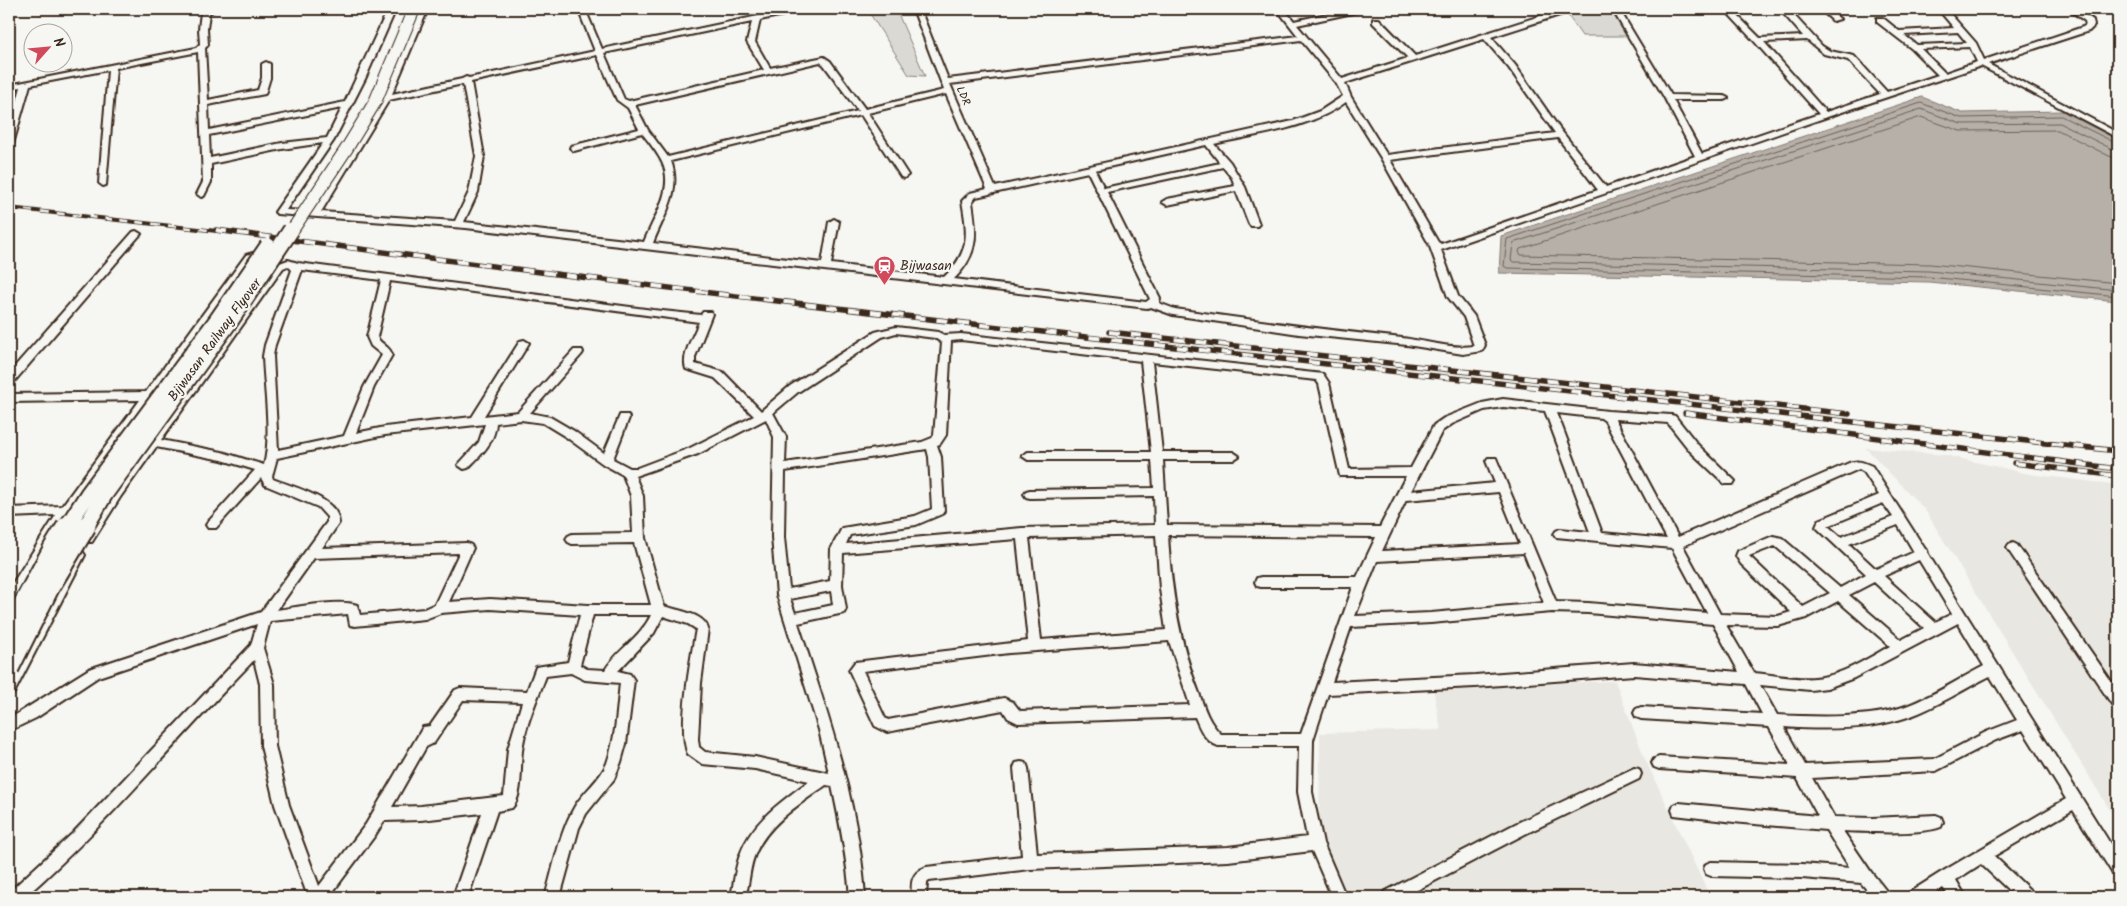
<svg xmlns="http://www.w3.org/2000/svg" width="2127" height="906" font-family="Kalam,sans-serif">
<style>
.built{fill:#e8e7e2}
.green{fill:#dad9d3;stroke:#8a8278}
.water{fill:#b6b0a9;stroke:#857a71}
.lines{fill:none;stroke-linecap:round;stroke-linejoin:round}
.shore{stroke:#6c6056;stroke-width:1}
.minor-casing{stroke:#3b2a1e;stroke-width:4}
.minor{fill:#f6f6f2;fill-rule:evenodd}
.rail-far1-casing{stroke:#3b2a1e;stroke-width:4}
.rail-casing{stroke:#3b2a1e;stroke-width:5.5}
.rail-far1{stroke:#f6f6f2;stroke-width:2.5;stroke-dasharray:8;stroke-linecap:butt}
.rail{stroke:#f6f6f2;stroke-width:4;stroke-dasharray:11;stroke-linecap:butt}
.secondary-bridge-far2-casing{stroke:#3b2a1e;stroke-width:14;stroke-linecap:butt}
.secondary-bridge-far1-casing{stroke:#3b2a1e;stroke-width:19;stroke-linecap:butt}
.secondary-bridge-casing{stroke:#3b2a1e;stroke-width:23;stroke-linecap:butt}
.secondary-bridge-far2{stroke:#f6f6f2;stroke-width:12}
.secondary-bridge-far1{stroke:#f6f6f2;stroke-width:15}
.secondary-bridge{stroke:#f6f6f2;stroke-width:19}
.labels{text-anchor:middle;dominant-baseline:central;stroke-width:4.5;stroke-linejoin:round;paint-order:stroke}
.far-street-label{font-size:11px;fill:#3b2a1e;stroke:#f6f6f2}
.poi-label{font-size:14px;fill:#3b2a1e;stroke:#f6f6f2;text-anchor:start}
.street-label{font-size:14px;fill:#3b2a1e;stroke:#f6f6f2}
</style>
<rect width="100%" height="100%" fill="#f6f6f2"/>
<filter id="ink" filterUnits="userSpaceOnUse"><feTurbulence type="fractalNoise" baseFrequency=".02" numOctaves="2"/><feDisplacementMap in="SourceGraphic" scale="10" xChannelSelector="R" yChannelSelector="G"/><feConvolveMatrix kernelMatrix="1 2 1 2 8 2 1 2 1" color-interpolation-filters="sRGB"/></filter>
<g filter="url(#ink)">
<path class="built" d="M1866 448 1944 455 2029 474 2118 485V823L1925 510Z
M1615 681 1645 759 1710 897H1345L1319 827 1320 733 1441 730 1433 688Z"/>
<path class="green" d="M867 9H896L925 76 909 75Z
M1594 9H1615L1631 36H1582L1565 11Z"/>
<path class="water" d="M1922 97 1962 113 2062 111 2118 140V301L1929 282 1499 273 1501 236Z"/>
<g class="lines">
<path class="shore" d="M2118 144 2061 116 1961 118 1921 103 1507 239 1504 266 1507 268 1929 277 2118 296
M2118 150 2112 149 2060 123 1961 124 1921 109 1513 243 1511 260 1513 262 1929 271 2118 290
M2118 158 2109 156 2058 130 1960 131 1921 117 1520 249 1519 252 1521 255 1930 264 2118 283"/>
<defs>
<path id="minor" d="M207 9H217L209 13 207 29 208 45 205 48 208 100 258 90 262 78V64L266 62 270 64V78L265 94 208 105 209 130 345 102 388 9H396L366 77 334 140 286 210 312 211 382 98 421 9H428L392 94 462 79 466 77 469 78 595 51 578 9H585L602 49 791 9H803V11L760 20 755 42 770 68 824 57 830 61 865 109 944 90 913 9H920L948 79 1298 36 1277 9H1284L1294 21 1350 9H1362V11L1297 25 1342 79 1408 58 1373 23V19H1379L1415 56 1562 9H1597L1594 11 1566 13 1491 37 1515 65 1559 128 1606 187 1695 156 1664 97 1612 9H1619L1671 95 1724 96 1728 98 1724 100H1673L1702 154 1819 114 1755 42 1724 9H1731L1760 38 1803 36 1783 13 1790 11 1822 46 1830 51 1854 56 1887 92 1938 75 1912 49 1877 22V18H1883L1899 31 1954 28 1938 9H1946L1976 43 1984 60 2083 27 2086 25 2085 21 2068 9H2077L2093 20 2094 26 2089 31 1988 64 2118 133V138L1981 66 1827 117 1441 250 1458 296 1474 316 1485 345 1482 351 1463 354 1407 345 1299 334 1173 315 1151 307 1147 308 466 228 277 214 275 212 323 143 282 149 211 164V182L204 196 201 197 197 194 203 182 198 52 116 68 106 185 103 186 99 183 108 70 30 85 13 144 9 146V130L21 87 9 89V85L196 48 200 44 199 29 201 12ZM752 22 747 42 764 70 629 101 624 99 604 53ZM1958 32 1967 43 1917 45 1904 35ZM1484 39 1509 68 1555 133 1387 155 1351 97 1345 83ZM1301 40 1336 83 1343 96 1320 111 1293 121 995 187 950 84ZM1807 40 1824 54 1848 60 1880 94 1826 112 1764 42ZM1970 47 1977 62 1945 73 1921 49ZM597 55 617 100 628 108 639 129 571 146 570 148 574 151 642 133C649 142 657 152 662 162 675 188 654 217 644 242L464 222 478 192 484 156 471 82ZM820 62 824 65 858 111 668 157 648 130 635 105ZM463 84 476 156 469 192 455 221 321 212 389 100ZM946 94 987 189 970 193 962 201C968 235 970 252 944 277L831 264 839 222 834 219 829 222 822 263 653 243C664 215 682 191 671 161L861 115 901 177 904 178 908 175 868 113ZM1346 102 1381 158 1429 244 1448 297 1464 317 1474 346C1451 349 1426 341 1402 338 1326 330 1251 320 1175 309L1159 303 1160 298 1107 192 1223 167 1232 178 1235 186 1167 199 1162 202 1167 205 1236 191 1249 224 1251 226H1257L1259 224 1245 187 1230 162 1214 144C1256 134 1311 129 1346 102ZM342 108 327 138 282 143 210 158 209 135ZM1558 138 1598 190 1441 244 1438 242 1390 160ZM1206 145 1220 163 1104 188 1095 170ZM1088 172 1150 299 1146 302 954 279C979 254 977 234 972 202L976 197Z
M1820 9H1828L1840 19 1833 21Z
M136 231 141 234 139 236 13 383 9 384V373L133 232Z
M253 253 270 257 272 259 267 262 252 259 156 394 157 396 156 399 152 400 74 507 76 510 74 513 69 515 13 604 9 605V589L56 515 9 517V508L62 506 140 400 9 402V394L146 392 246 255Z
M288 260 298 263 653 310 701 315 703 312H711L712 314 695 357V364L723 372 761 411 790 386 875 332 896 327 938 332 944 335 961 334 1323 374 1329 383 1349 469 1411 468 1434 425 1444 418 1482 403 1503 399 1608 411 1671 415 1675 416 1698 445 1735 481 1733 484H1725L1690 451 1668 423 1615 419 1678 537 1849 463C1858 460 1863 462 1872 466L1925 549 1927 550 1928 554 2118 856V876L2113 874 2073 810 1994 856 2032 892 2034 897H2016L1981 864 1956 880 1966 897H1950L1943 888 1928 897H1908L1910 892 1940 873 2066 799 2023 730 1996 740 1936 771 1812 778 1834 817 1872 818 1936 815 1941 817 1943 822 1941 827C1920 835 1867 832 1843 831L1871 872 1887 892 1889 897H1873L1861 883 1802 878 1711 876 1706 874 1704 869 1706 864 1711 862 1802 864 1850 868 1826 830 1743 823 1674 815 1672 810 1674 805 1679 803 1818 816 1797 778 1659 769 1654 767 1652 763 1654 759 1659 757 1790 765 1769 727 1641 719 1636 717 1634 713 1636 709 1641 707 1762 714 1746 684 1634 675 1475 687 1328 694 1313 740 1312 792 1323 843 1346 897H1332L1312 851 1228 861 1030 869 929 881 927 883 926 897H912C911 882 911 873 926 867L1022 856 1014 768 1016 763 1021 762 1026 763 1028 768 1037 854 1228 847 1307 837 1298 792 1299 746H1218C1205 741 1200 729 1195 717L1018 723 1008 718 1003 710 887 732 875 726 849 670 855 662 1028 641 1017 539 843 553 842 585 846 609 844 613 798 623C827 712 859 803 865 897H850C847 859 840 823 832 786L826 785C801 803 769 823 756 852 749 866 750 883 745 897H731C734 883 735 869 740 855 751 822 782 801 809 781L755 769 702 764 688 754C677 731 691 657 696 629L688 624 663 616 654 633 618 671 630 674 634 680 626 744 621 762 614 779 586 814 579 828 560 897H545C554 867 559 833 575 806 584 791 601 779 607 763 616 738 617 709 620 683L585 680 571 673 546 676C537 700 525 725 522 751 520 767 523 796 512 808L497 811 468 897H453L482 813 421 820 384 821 376 834 329 897H308L275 805 261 746 260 684 254 660C177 739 108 824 25 897H9V892L73 833 251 645 257 624 98 677 36 718 9 731V719L89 669 261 612 327 522V517L318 507 265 485 261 478 216 528H208L206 525 208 522 255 470 222 460 156 447 121 496 92 542H84L82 539 113 490 277 264ZM288 266 292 270 265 345 263 356C264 387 272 436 264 465L222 452 161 440 283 268ZM302 270 381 280 367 337 371 346 382 355 364 387 344 436 278 450 273 356 275 345ZM390 281 699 322C694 335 681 355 686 369L715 378 754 416 690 448 637 468H630L613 459 629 418 628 415H620L604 453 574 431 550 417 530 413 582 354 583 352 582 350H574L518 412 484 416 529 343 524 340 520 341 472 417 385 427 356 433 374 387 392 355C390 346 381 345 377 337ZM896 333 935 338 942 343 934 435 932 438 922 442 785 463 786 437 773 413 798 392 882 337ZM961 340 1141 361 1151 452H1028L1022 456 1028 460H1152L1154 488 1030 490 1026 491 1024 494 1026 497 1030 498 1154 496 1155 525 1022 528 846 544 850 535 916 525 942 514 944 511 941 457 937 445 940 444 946 435 951 341ZM1152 362 1316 380 1319 384 1340 476H1406L1380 527 1167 525 1163 460H1233L1239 456 1233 452H1162ZM1503 407 1545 411 1590 532 1560 529 1556 531 1554 534 1556 537 1672 548 1707 613 1588 603 1556 602 1496 458H1488L1486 461 1495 483 1411 491 1442 431 1452 424 1484 410ZM1557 413 1601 418 1605 421 1667 539 1602 533ZM766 419 774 437 772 537 777 595 819 730 829 773 755 757 705 752 699 747 698 739 701 683 708 629C704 613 678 611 664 606L645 538 643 496 635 476 698 454ZM521 420 543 423 566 437 603 464 623 475 631 496 633 533 572 534 568 536 566 539 568 542 572 544 634 543 651 605H588L490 599 449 602 473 548 471 545 467 543 322 548 339 523C339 498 293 487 273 479L272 476 277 458 385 435 485 424 479 442 458 465 464 469 468 468C481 455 495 442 496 423ZM927 449 929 457 932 509 915 516 842 528 831 549 830 581 789 589 784 537 785 471ZM1859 469 1864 472 1879 495 1819 520 1816 527 1866 574 1840 588 1782 538 1773 536 1738 551 1736 556 1741 564 1791 612 1778 616 1720 614 1683 546ZM1499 492 1520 544 1382 551 1406 500ZM1883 503 1893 517 1841 537 1828 526ZM1898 525 1914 552 1876 569 1849 544ZM1156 535 1160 589 1166 630 1041 640 1029 538ZM1168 535 1376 537 1357 577H1261L1257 578 1255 582 1257 586 1261 587H1353L1301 734H1221C1209 723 1204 708 1199 693 1179 642 1171 590 1168 535ZM1775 546 1830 593 1803 607 1749 556ZM459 553 435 604 424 609 360 615 357 605C339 599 297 607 277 610L314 558ZM1524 553 1544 603 1431 613 1355 616 1377 561ZM1919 560 1952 614 1935 622 1884 576ZM1874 582 1924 628 1901 640 1849 595ZM831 591 833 605 795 613 790 599ZM1838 601 1890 646C1870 657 1849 671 1827 676 1804 682 1777 675 1754 673L1726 625 1778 626 1806 618ZM490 609 580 615 568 662 536 667 527 691 460 688 455 690 430 726 423 727 366 824 319 886 289 805 275 746 274 684 263 648 270 621 348 614 350 625 355 626 425 619 441 613ZM1552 612 1588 613 1713 624 1739 672 1634 663 1475 675 1332 682 1351 627 1431 623ZM593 615H651C641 637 617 650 605 670L587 669 580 665ZM1958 623 1984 666C1959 679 1933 696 1906 706 1870 719 1815 717 1777 715L1760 685 1810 690 1827 688 1854 678ZM1169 641 1190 705 1020 711 1013 702 1004 698 888 720 885 718 863 671 1009 653ZM1990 676 2017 720 1986 732 1934 759 1805 765 1784 727C1826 730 1871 730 1911 716 1936 707 1966 688 1990 676ZM463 700 522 702 508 749 504 796 421 806 392 807 426 747 434 743Z
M2013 543 2017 545 2118 691V708L2113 706 2009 551 2007 548 2009 545Z
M79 550 83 552 85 555 14 693 9 695V676L75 552Z
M1634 768 1639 769 1641 774 1639 779 1525 834 1404 897H1382L1384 892 1515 824Z"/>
</defs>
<use href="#minor" class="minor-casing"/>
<use href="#minor" class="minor"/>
<defs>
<path id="rail-far1" d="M9 208 226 232"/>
<path id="rail" d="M216 230C849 315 1484 381 2118 451
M1109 332 1849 414
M1685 413 2118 469
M2014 463 2118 476"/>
</defs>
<use href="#rail-far1" class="rail-far1-casing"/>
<use href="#rail" class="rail-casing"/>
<use href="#rail-far1" class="rail-far1"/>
<use href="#rail" class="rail"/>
<defs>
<path id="secondary-bridge-far2" d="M291 232 347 148 375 102 414 9"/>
<path id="secondary-bridge-far1" d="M66 528 88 494 217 320 268 246
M85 528 105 494 231 320 291 230"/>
<path id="secondary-bridge" d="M9 631 54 547 67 526
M9 668 49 588 86 526"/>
</defs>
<use href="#secondary-bridge-far2" class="secondary-bridge-far2-casing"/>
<use href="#secondary-bridge-far1" class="secondary-bridge-far1-casing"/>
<use href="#secondary-bridge" class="secondary-bridge-casing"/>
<use href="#secondary-bridge-far2" class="secondary-bridge-far2"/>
<use href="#secondary-bridge-far1" class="secondary-bridge-far1"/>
<use href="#secondary-bridge" class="secondary-bridge"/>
</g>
</g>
<defs>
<symbol id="station-pin" viewBox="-11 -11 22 30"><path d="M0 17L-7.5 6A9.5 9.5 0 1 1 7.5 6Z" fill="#d1495b" stroke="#f6f6f2"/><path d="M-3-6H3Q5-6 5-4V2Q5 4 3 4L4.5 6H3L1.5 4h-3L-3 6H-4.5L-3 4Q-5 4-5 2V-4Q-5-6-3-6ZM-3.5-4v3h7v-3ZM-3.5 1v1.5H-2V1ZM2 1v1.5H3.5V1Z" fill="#fff"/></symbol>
</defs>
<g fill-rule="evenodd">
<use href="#station-pin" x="872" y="254" width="25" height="34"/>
</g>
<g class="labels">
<g class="far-street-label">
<text transform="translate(963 96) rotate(66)">LDR</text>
</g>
<g class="poi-label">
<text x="900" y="266">Bijwasan</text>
</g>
<g class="street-label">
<text transform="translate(215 340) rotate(-54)">Bijwasan Railway Flyover</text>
</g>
</g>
<rect width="2127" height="906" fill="none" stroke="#f6f6f2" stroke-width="30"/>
<rect x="15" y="15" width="2097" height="876" fill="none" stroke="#3b2a1e" stroke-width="2" filter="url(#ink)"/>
<g transform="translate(48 48) rotate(63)"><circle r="24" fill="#f6f6f2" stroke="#aba49d"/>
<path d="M0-4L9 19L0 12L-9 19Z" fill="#d1495b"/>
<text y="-8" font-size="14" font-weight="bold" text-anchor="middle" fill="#3b2a1e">N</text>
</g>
</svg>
